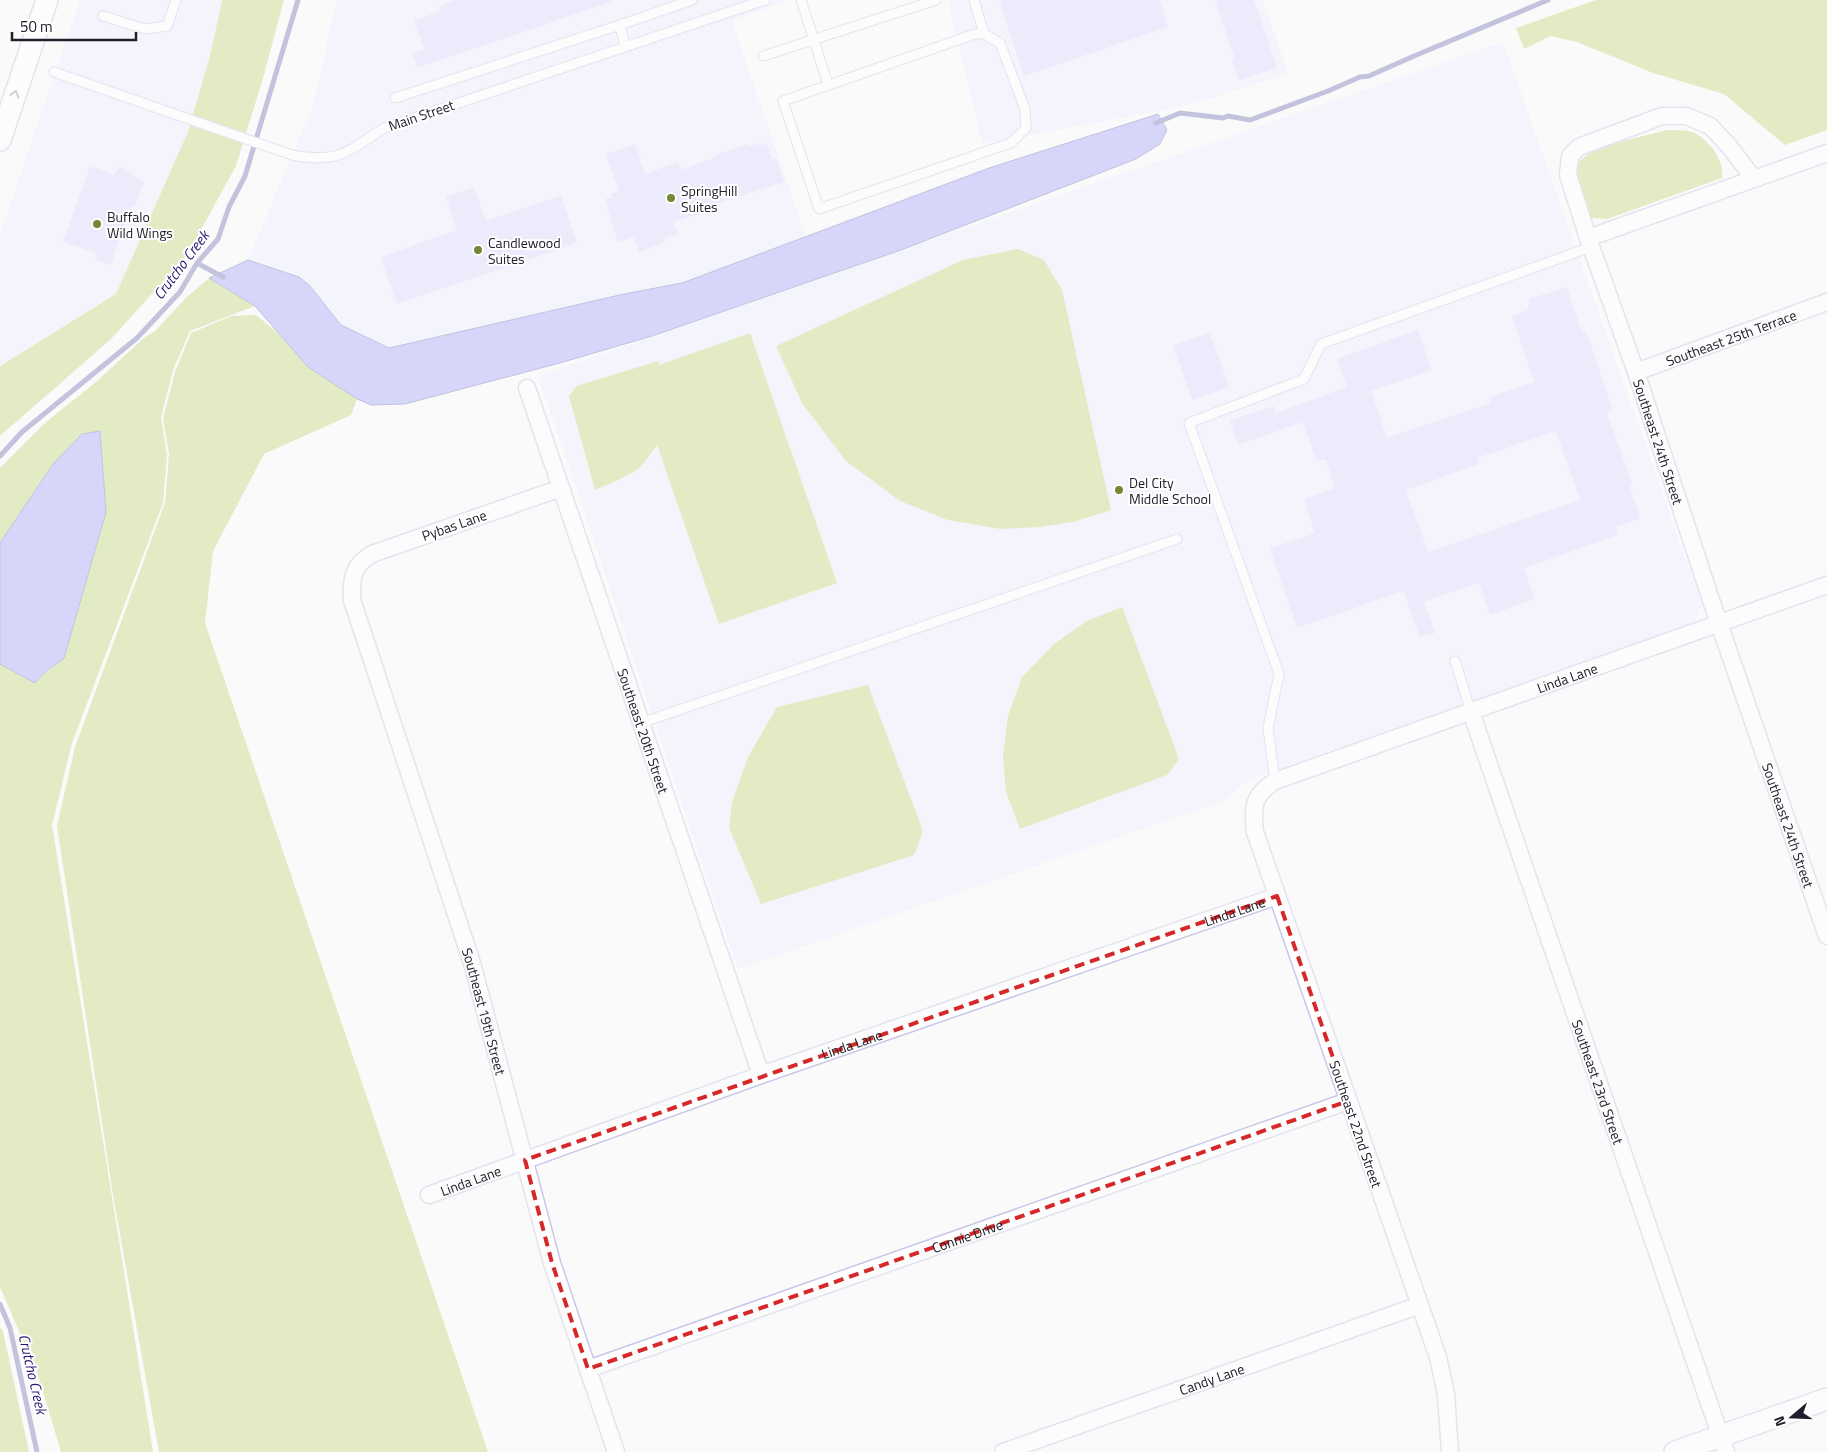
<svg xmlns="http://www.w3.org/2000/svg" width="1827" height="1452" font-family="'Titillium Web',sans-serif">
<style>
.built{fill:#edeefe}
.green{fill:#c5da82}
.water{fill:#aba9fa;stroke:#8180bc}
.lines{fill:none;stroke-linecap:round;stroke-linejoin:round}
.stream{stroke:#8180bc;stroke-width:5}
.building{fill:#dadafc;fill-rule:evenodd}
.service-casing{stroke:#c8c8e9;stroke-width:11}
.minor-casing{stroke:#c8c8e9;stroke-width:19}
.tertiary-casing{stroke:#c8c8e9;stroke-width:24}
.service{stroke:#fff;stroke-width:9}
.minor{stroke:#fff;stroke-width:16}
.tertiary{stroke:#fff;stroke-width:21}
.oneway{stroke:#9b9ba0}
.marked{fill:none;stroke:#d62828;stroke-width:4;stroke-dasharray:10 6;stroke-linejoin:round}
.poi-dot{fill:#758635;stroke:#fff;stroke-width:2}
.labels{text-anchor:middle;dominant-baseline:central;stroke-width:4;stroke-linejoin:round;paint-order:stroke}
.street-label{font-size:14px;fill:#20202c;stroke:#fff}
.poi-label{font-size:14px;fill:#20202c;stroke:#fff;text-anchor:start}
.water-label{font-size:15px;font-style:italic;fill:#2c1572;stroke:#fff}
</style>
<rect width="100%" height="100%" fill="#fafafa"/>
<path class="built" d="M80 0H222L211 52 188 132 116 294 0 366V234Z
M337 0H789L732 21 806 236 682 283 624 294 389 348 341 325 310 286 299 277 248 260 313 105Z
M948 0H1263L1288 73 1190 105 982 144Z
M1503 42 1702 605 1694 623 1250 779 1223 801 738 969 538 376Z"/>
<path class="green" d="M222 0H284L263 78 236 166 187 255 111 339 0 436V366L116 294 188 132 211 52Z
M1596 0H1827V130L1785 145 1724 94 1653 73 1577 42 1550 36 1524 49 1516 28Z
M1667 130C1677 130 1689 129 1698 135 1711 143 1725 162 1722 178L1607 219 1590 218C1586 205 1574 182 1577 169 1577 165 1579 161 1582 159 1595 145 1647 136 1667 130Z
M1018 249 1044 260 1062 290 1111 510 1073 522 1039 527 1001 529 948 520 900 501 846 461 802 403 776 346 963 260Z
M209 278 255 306 190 331 173 370 161 417 167 455 163 503 72 743 52 825 153 1452H61L38 1375 0 1287V664L35 683 40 676 50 670 82 434 53 464 0 543V468L45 423 96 382 145 337 154 332 187 297Z
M256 315 283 337 308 367 357 399 351 415 264 454 213 551 205 623 488 1452H159L113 1195 57 826 75 747 165 503 169 454 163 419 175 372 191 333 232 316Z
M750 333 837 583 719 624 657 445 639 469 616 481 595 490 569 396 577 386 658 361 659 365Z
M1122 607 1179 759 1167 775 1020 829 1006 792 1003 758 1008 716 1022 677 1054 644 1087 621Z
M868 685 923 831 914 855 761 904 729 828 732 802 748 757 777 707Z
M0 1327 3 1331 29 1452H0Z"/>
<path class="water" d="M1158 114 1167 130 1160 144 1136 159 901 250 652 336 560 363 405 404 371 405 357 399 308 367 255 306 209 278 248 260 299 277 310 286 341 325 389 348 624 294 682 283 989 168Z
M100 431 106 512 64 658C54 666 42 673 35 683L0 664V543L53 464 82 434Z"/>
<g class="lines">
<path class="stream" d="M1156 123 1180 113 1223 118 1228 116 1250 120 1328 91 1360 77 1369 76 1414 56 1548 0
M197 263 223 277
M0 456 22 432 137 338 180 292 197 263 218 239 229 207 245 176 298 0
M0 1304 10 1328 37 1452"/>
</g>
<path class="building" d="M457 0H611V2L417 68 412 53 424 49 414 20 441 11 439 6Z
M999 0H1160L1168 27 1024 76Z
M1215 0H1254L1277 68 1239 80 1232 60 1235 59Z
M759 143V146L767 143 772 159 776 158 784 182 707 207 708 211 674 222 678 234 664 238 666 242 639 252 634 237 618 242 605 199 612 197 610 194 619 191 606 154 635 144 645 174 678 162 681 170 714 158 713 156 747 144 748 147Z
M90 166 114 175 120 166 144 182 135 206 131 205 111 265 95 260 97 253 63 242Z
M474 187 486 221 561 196 577 243 397 304 381 257 457 230 446 197Z
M1567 287 1582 332 1586 331 1613 410 1607 413 1632 484 1629 485 1640 518 1615 527 1618 535 1524 568 1535 599 1490 615 1479 583 1424 602 1435 633 1420 637 1403 591 1297 628 1270 548 1315 533 1304 499 1335 488 1326 460H1316L1303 422 1238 445 1230 421 1274 406 1276 413 1347 387 1337 359 1418 330 1432 370 1371 391 1387 438 1491 403 1489 397 1534 382 1512 316 1528 310 1529 299ZM1556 431 1580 500 1428 552 1406 490 1479 464 1477 458Z
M1210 333 1229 387 1192 400 1173 345Z"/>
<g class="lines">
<defs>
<path id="service" d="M801 0 828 84
M974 0 984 34
M103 16 145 29 167 26 176 0
M975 34H984L1000 43 1025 109 1026 128 1011 143 819 209 783 101Z
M625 47 620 25 692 0
M763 56 936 0
M54 72 292 155C338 164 347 152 384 128L765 0
M395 98 620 25
M1455 661 1471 712
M641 723 1177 539
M1275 781 1268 728 1279 674 1189 423 1304 379 1321 344 1591 247"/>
<g id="minor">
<path id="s1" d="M1754 179 1729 146 1710 126 1686 116H1662L1579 147 1570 156 1568 175 1588 238 1636 372 1712 603 1827 936"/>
<path d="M1588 238 1827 153"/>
<path id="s2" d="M1636 372 1827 302"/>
<path id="s3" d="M527 388 761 1075"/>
<path id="s4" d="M561 488 372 554C352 566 351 579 352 600L472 963 552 1263 616 1452"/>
<path id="s5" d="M1471 712 1726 1452"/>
<path id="s6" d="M429 1195 761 1075 1277 896"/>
<path id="s7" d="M588 1369 1348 1101"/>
<path id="s8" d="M1003 1452 1420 1305"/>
<path id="s9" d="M1450 1452 1446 1394 1438 1357 1255 832C1252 807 1253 795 1275 781L1827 585"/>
</g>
<path id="tertiary" d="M0 140 47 0
M1675 1452 1827 1399"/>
</defs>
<use href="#service" class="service-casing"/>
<use href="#minor" class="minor-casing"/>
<use href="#tertiary" class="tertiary-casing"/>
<use href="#service" class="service"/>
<use href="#minor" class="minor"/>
<use href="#tertiary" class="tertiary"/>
</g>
<defs><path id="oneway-chevron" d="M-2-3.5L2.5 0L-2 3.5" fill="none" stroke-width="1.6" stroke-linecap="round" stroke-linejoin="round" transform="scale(1.25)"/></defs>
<use class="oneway" href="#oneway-chevron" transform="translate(15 94) rotate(-72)"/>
<path d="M0 0H1827V1452H0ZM1277 896 1348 1101 588 1369 552 1263 525 1160Z" fill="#fafafa" fill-opacity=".55" fill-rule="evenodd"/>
<path class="marked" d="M1277 896 1348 1101 588 1369 552 1263 525 1160Z"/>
<g class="poi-dot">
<circle cx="671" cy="198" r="5"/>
<circle cx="97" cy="224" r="5"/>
<circle cx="478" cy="250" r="5"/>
<circle cx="1119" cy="490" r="5"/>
</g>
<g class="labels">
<g class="street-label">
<text transform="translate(421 115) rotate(-19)">Main Street</text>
<text stroke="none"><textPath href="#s2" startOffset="101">Southeast 25th Terrace</textPath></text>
<text stroke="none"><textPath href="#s1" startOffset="521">Southeast 24th Street</textPath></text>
<text transform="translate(454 525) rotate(-19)">Pybas Lane</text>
<text stroke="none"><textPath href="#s9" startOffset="1021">Linda Lane</textPath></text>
<text stroke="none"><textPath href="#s3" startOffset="362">Southeast 20th Street</textPath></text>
<text stroke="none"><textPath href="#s1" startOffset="926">Southeast 24th Street</textPath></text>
<text stroke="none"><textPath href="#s6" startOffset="854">Linda Lane</textPath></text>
<text stroke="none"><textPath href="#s4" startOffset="686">Southeast 19th Street</textPath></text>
<text stroke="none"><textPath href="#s6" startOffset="449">Linda Lane</textPath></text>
<text stroke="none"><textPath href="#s5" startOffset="391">Southeast 23rd Street</textPath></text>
<text transform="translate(1356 1124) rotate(71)">Southeast 22nd Street</text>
<text stroke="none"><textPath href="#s6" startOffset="44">Linda Lane</textPath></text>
<text stroke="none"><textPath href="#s7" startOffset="402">Connie Drive</textPath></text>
<text stroke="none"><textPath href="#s8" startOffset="221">Candy Lane</textPath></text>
</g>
<g class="poi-label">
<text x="681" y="190">SpringHill<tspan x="681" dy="16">Suites</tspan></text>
<text x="107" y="216">Buffalo<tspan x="107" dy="16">Wild Wings</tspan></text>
<text x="488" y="242">Candlewood<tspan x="488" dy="16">Suites</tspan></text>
<text x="1129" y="482">Del City<tspan x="1129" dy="16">Middle School</tspan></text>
</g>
<g class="water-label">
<text transform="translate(181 265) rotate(-53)">Crutcho Creek</text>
<text transform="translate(33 1374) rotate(77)">Crutcho Creek</text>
</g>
</g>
<g transform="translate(1792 1417) rotate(251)" stroke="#ffffff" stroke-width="4" paint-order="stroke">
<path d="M0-4L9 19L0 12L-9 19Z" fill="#20202c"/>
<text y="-8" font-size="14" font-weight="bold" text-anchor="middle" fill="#20202c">N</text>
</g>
<path d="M12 32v8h124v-8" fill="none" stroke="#20202c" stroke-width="2.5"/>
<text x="20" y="32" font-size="15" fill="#20202c" stroke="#ffffff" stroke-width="4" paint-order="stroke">50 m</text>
</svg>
